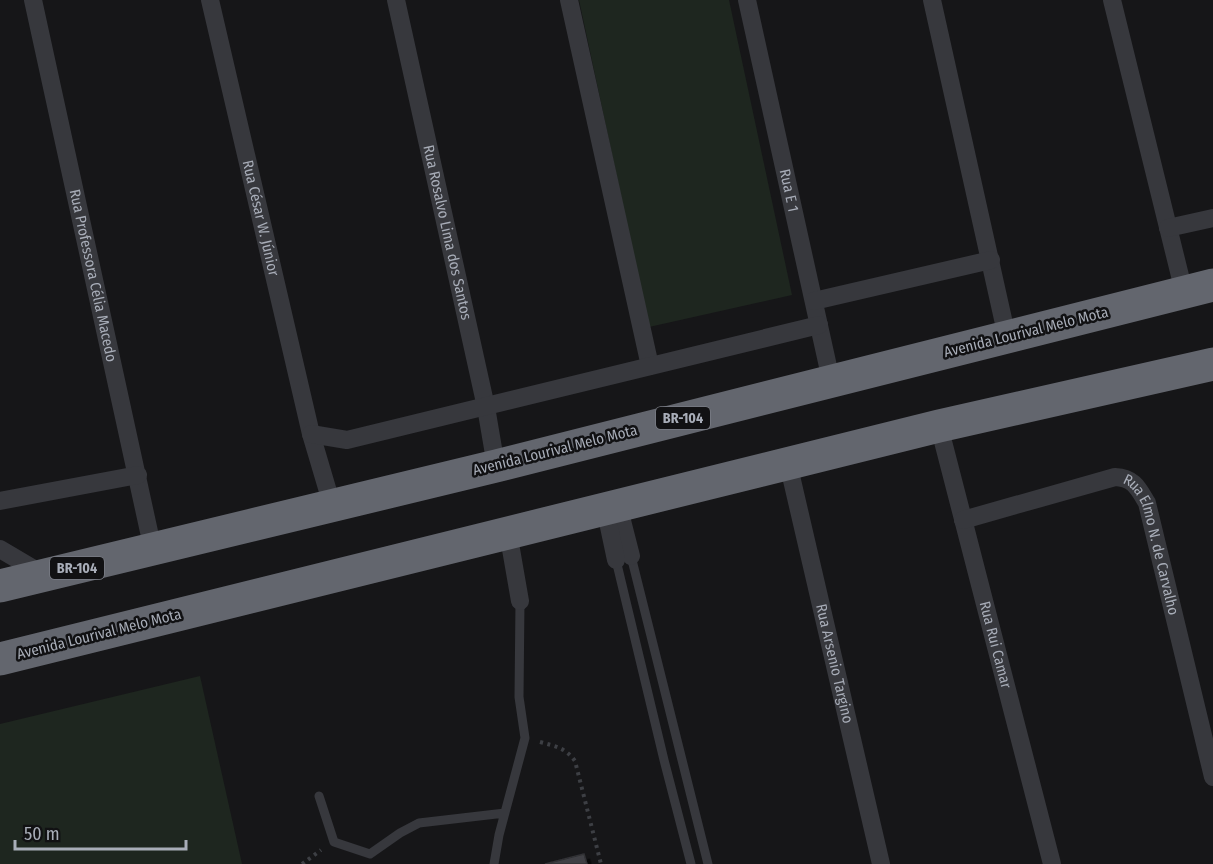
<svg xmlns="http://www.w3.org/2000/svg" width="1213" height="864" font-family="'Fira Sans Condensed',sans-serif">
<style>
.green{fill:#1e261f}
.building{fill:#404145;stroke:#303034;stroke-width:1.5;filter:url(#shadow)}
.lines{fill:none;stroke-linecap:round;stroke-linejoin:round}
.path{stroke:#3d3f44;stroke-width:4;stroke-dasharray:3 4.5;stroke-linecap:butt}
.lane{stroke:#37383d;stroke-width:9}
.street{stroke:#37383d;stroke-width:18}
.highway{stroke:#63666e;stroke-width:33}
.labels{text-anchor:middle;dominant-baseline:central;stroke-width:5;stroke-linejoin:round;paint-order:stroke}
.shield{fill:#111113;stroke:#7b7e86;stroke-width:1.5}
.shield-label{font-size:14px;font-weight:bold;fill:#a8adb8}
.street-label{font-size:15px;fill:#a8adb8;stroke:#111113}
</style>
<defs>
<filter id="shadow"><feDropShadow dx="5.5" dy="5.5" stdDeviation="0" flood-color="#0009"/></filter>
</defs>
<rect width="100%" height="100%" fill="#161618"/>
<path class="green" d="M579 0H729L792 295 649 327Z
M200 676 242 864H0V724Z"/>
<path class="building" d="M584 854 587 864H545Z"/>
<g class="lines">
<path class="path" d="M540 742C555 746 566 748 575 761L601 864
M302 864 321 850"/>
<path class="lane" d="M631 556 708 864
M616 560 664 760 691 864
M319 796 334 842 370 854 400 833 419 823 505 813
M494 864 499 835 525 738 519 697 520 601"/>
<g class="street">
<path id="s1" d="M33 0 153 550"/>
<path id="s2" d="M210 0 311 434 332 505"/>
<path id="s3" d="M396 0 486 407 496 466"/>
<path d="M569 0 650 366"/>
<path id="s4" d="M747 0 831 380"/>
<path d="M932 0 1007 337"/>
<path d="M1112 0 1184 292"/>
<path d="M1168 228 1213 218"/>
<path d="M814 301 991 260"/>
<path id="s5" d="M939 426 1052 864"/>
<path d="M311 434 347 440 819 325"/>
<path id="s6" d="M788 463 881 864"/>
<path d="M0 501 138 475"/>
<path d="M618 505 631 556"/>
<path d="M605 508 616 560"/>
<path id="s7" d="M963 520 1115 477C1134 478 1138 488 1147 503L1213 777"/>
<path d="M508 532 520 601"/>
<path d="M0 549 44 575"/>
</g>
<path class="highway" d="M0 586 496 466 1213 285
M0 659 939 426 1213 364"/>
</g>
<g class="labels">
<g class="shield">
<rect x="656" y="407" width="54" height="22" rx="4.5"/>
<rect x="50" y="557" width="54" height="22" rx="4.5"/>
</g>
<g class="shield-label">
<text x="683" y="418">BR-104</text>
<text x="77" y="568">BR-104</text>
</g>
<g class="street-label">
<text stroke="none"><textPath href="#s4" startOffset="195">Rua E 1</textPath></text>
<text stroke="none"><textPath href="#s2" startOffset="224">Rua César W. Júnior</textPath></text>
<text stroke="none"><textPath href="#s3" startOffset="238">Rua Rosalvo Lima dos Santos</textPath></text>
<text stroke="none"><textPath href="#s1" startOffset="282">Rua Professora Célia Macedo</textPath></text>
<text transform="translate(1026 332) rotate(-14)">Avenida Lourival Melo Mota</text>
<text transform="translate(555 450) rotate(-14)">Avenida Lourival Melo Mota</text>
<text stroke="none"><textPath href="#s7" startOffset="242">Rua Elmo N. de Carvalho</textPath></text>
<text transform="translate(99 634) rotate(-14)">Avenida Lourival Melo Mota</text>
<text stroke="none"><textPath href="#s5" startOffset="226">Rua Rui Camar</textPath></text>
<text stroke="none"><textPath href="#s6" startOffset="206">Rua Arsenio Targino</textPath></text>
</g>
</g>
<path d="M15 840v9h171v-9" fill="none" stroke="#a8adb8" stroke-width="3"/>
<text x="24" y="840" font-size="18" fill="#a8adb8" stroke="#111113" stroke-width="4.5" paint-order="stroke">50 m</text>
</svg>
